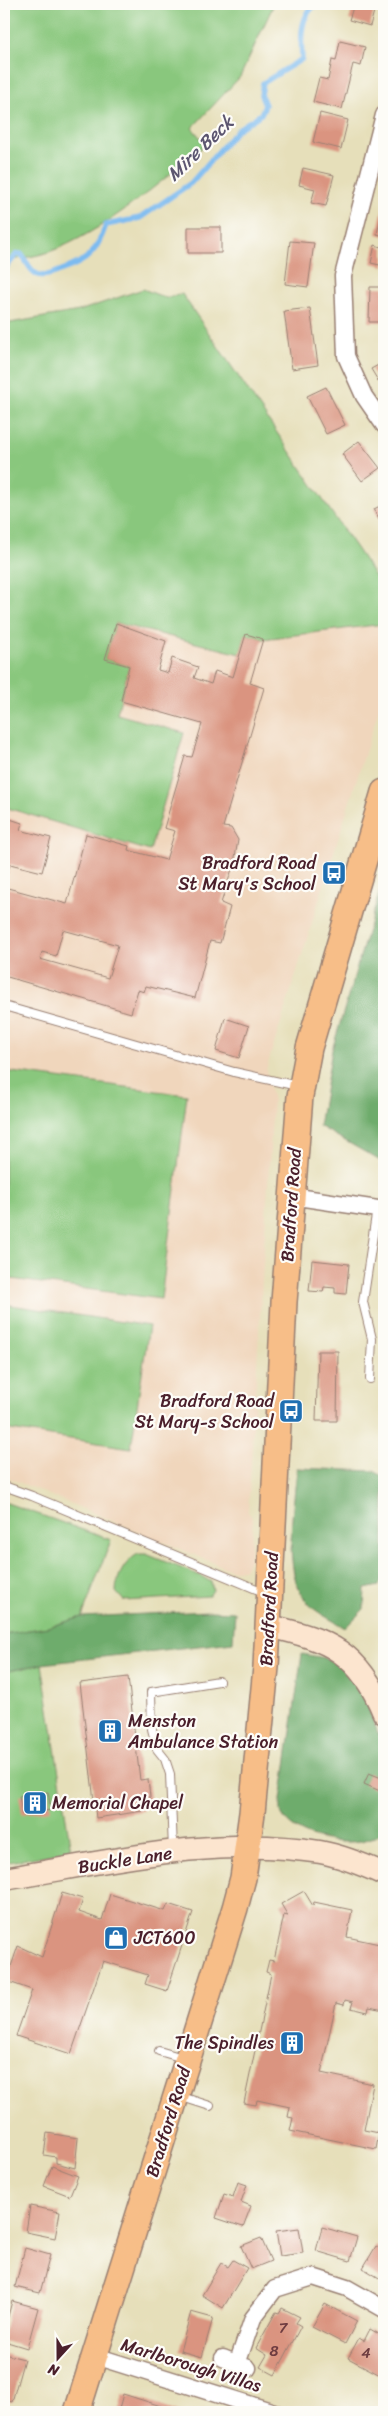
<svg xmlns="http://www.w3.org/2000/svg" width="388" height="2416" font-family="Sriracha,sans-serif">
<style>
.built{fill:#f0d6bc}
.green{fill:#89c77d;stroke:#6a7354}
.forest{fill:#6eac6c;stroke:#5c664c}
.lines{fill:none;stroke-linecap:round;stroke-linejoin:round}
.stream{stroke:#7dbbf0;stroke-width:5.5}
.building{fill:#da9480;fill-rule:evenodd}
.lane-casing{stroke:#987f72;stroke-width:10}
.street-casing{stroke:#987f72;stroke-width:19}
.secondary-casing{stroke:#987f72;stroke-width:25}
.primary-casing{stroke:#987f72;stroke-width:28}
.lane{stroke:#fff;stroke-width:8}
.street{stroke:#fff;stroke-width:16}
.secondary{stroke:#fce5cf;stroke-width:22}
.primary{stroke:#f7be88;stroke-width:25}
.labels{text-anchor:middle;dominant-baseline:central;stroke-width:4.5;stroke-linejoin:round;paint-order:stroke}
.number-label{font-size:15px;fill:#6e3c40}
.poi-label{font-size:18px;fill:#4a1f2b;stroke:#fdfcf7;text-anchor:end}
.street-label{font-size:18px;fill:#4a1f2b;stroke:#fdfcf7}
.water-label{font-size:19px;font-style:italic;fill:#5c5670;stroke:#fdfcf7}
</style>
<rect width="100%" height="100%" fill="#fdfcf7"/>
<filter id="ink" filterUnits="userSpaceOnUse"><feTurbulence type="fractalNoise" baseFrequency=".02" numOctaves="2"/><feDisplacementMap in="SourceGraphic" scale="10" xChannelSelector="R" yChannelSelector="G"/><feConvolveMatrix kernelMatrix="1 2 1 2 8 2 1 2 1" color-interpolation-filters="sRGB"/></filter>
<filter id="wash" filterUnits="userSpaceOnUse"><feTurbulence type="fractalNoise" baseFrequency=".0096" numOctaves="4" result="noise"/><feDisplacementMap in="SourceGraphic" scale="20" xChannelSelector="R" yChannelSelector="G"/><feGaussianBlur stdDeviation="1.12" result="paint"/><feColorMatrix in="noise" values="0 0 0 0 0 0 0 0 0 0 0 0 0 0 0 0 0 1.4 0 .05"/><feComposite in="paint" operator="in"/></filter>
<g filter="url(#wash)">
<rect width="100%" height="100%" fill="#e6dfba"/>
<path class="built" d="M143 289 166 298 182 294 384 589V692L266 1070 273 1101 248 1512 253 1518 250 1558 244 1570H231L4 1476V324L79 311Z"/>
<path class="green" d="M4 4H274L240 77 192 128 206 144C161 182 104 232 49 252 35 257 18 258 4 262Z
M143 289 166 298 182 294 384 589V624L263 639 246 634 240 654 116 623 105 659 129 666 117 714 184 733 150 851 4 807V324L79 311Z
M4 1071 187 1095 161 1299 4 1278Z
M4 1304 149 1326 131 1448 4 1429Z
M4 1502 111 1540 82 1617 48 1627 4 1634Z
M138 1554H146L201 1576 211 1582 213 1590 209 1596 124 1601 116 1592C116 1577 125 1561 138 1554Z
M42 1664 71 1851 4 1863V1672Z"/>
<path class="forest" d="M384 877V1106L382 1129 384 1163 319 1126 332 1050Z
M297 1468 374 1471 384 1477V1574L379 1586 365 1589 364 1609 345 1628C333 1620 316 1613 307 1602 281 1573 294 1505 297 1468Z
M209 1611 235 1612 233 1642 42 1664 4 1672V1634L48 1627 82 1617Z
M302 1654 326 1658 345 1669 358 1682 384 1748V1830C364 1852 298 1842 283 1816 280 1812 281 1805 281 1800Z"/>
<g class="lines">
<path class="stream" d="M4 266H7L17 254H21C26 260 31 273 39 275 46 277 55 273 62 270 89 261 97 251 106 225L140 218 191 183 238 129 261 114 265 105 261 95 263 83 302 59C301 41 299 13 318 4"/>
</g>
<g id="blocks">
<path class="building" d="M354 4H376L370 26 349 20Z
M340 41 365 47 361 66 353 64 342 109 313 102 319 78 328 80 332 60 336 61Z
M320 113 348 120 341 149 313 142Z
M303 168 334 175 326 206 311 203 315 189 299 185Z
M383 208 384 209V236L377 234Z
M188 227H221V253H188Z
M290 241 314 243 308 287 285 284Z
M375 245 384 248V266L371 263Z
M370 287H384V322H369Z
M310 308 318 365 292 369 284 311Z
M384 362V382L380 384 371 369Z
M326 387 345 425 326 434 307 396Z
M359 441 380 468 362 481 342 454Z
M384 504V528L374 509Z
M116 623 166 641 158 670 168 673 172 658 198 667 194 678 211 684 215 671 233 677 246 634 263 639 250 683 264 688 223 827 231 828 238 840 234 863 221 903 230 907 220 943 210 941 195 998 146 986 144 992 138 990 131 1013 4 976V887L67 904 86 834 129 846 128 850 166 860 175 831 164 828 185 756 192 757 202 724 121 701 129 666 105 659ZM63 930 118 945 108 978 40 959 42 952 56 956Z
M4 817 22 823 20 830 51 838 42 872 10 864 4 884Z
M225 1018 249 1026 239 1058 216 1051Z
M312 1260 349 1264 346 1294 335 1293V1288L324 1287 323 1292 309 1291Z
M318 1351H338L337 1421H316Z
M128 1677 140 1780 148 1779 151 1806 142 1807 143 1811 96 1818 80 1683Z
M369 1773 384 1779 380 1791 364 1784Z
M48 1792 51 1810 22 1814 19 1796Z
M304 1891 313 1906 314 1902 352 1910 347 1937 384 1945V2010L369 2007 368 2012 351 2008 353 2002 345 2000 344 2005 336 2003 321 2073 373 2084 364 2130 379 2133 376 2149 290 2131 293 2118 288 2117 290 2107 257 2100 256 2105 244 2103 271 1974 266 1972 269 1960 274 1961 284 1915 288 1916 281 1904Z
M62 1893 83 1899 79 1912 102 1920 110 1894 165 1911 168 1904 193 1912 167 1991 145 1984 148 1975 103 1961 71 2054 16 2036 32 1990 6 1981 18 1946 42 1957Z
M47 2133 78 2138 75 2168 56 2163V2157L44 2155Z
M52 2166 78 2176 70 2196 44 2186Z
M238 2182 247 2185 241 2202 251 2206 243 2227 216 2218 224 2194 233 2197Z
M30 2206 60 2212 55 2238 26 2232Z
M322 2227 357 2237 350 2261 316 2251Z
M299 2228 303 2253 280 2256 276 2231Z
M261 2238 271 2261 251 2269 241 2246Z
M376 2246 384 2251V2281L363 2268Z
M25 2248 50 2255 40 2293 15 2287Z
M233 2260 247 2268 223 2308 202 2295 221 2263 228 2267Z
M12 2301 38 2308 27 2348 4 2341V2332Z
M325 2304 357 2321 345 2344 312 2327Z
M282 2308 300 2317 296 2323 301 2326 275 2375 260 2367 267 2355 256 2348 276 2312 279 2313Z
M191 2312 213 2318 202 2357 180 2351Z
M370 2329 384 2337V2377L348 2358 359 2338 364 2341Z
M4 2354 24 2359 12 2402 4 2400Z
M123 2394 180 2412H118Z"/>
</g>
</g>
<g filter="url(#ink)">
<use href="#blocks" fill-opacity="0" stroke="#987f72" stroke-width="1"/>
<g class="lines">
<defs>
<path id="lane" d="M4 1006 234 1072 298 1086
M370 1379 372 1339 363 1302 377 1208
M4 1486 32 1496 266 1593
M173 1850 170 1774 165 1759 157 1749 152 1729 151 1692 219 1681
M159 2051 183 2058
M179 2096 210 2106"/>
<path id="street" d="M384 115 343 276 346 356 364 396 384 425
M291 1196 384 1210
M95 2356 274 2412
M223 2358 248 2368
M237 2364 253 2318 275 2289 313 2277 347 2288 384 2309"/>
<path id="secondary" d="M269 1626C330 1640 359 1652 384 1713
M4 1879C107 1862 215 1835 320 1852 342 1856 364 1865 384 1874"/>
<path id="primary" d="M77 2412 235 1908 243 1878 252 1813 266 1667 284 1302 300 1096 309 1048 384 792"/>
</defs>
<use href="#lane" class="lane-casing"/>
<use href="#street" class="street-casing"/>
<use href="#secondary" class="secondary-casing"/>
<use href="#primary" class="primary-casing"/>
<use href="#lane" class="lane"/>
<use href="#street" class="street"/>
<use href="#secondary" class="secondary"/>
<use href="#primary" class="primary"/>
</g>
</g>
<defs>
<symbol id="bus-square" viewBox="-11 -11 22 22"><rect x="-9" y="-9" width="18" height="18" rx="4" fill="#1f6fb2" stroke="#fdfcf7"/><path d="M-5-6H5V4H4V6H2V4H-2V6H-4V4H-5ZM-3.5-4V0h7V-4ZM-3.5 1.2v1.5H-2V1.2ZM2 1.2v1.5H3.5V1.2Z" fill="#fff"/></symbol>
<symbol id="building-square" viewBox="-11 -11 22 22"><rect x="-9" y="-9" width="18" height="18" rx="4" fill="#1f6fb2" stroke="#fdfcf7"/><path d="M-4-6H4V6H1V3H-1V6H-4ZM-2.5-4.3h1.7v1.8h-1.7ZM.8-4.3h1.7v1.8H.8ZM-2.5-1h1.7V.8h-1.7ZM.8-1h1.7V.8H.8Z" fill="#fff"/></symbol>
<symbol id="shop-square" viewBox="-11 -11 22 22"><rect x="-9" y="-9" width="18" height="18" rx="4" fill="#1f6fb2" stroke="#fdfcf7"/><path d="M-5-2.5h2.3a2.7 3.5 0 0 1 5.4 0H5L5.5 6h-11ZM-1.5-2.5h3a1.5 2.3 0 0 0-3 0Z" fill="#fff"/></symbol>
</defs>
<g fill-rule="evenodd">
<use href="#bus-square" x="320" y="859" width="28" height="28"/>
<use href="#bus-square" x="277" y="1397" width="28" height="28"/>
<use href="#building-square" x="96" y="1717" width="28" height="28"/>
<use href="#building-square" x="21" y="1789" width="28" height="28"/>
<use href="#shop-square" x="102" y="1924" width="28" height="28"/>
<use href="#building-square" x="278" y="2029" width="28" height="28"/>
</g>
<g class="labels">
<g class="number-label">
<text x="283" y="2328">7</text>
<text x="274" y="2351">8</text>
<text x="366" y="2353">4</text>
</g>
<g class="poi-label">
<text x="316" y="863">Bradford Road<tspan x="316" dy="21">St Mary's School</tspan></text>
<text x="274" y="1401">Bradford Road<tspan x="274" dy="21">St Mary-s School</tspan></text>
<text x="128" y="1721" text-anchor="start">Menston<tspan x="128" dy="21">Ambulance Station</tspan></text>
<text x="52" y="1803" text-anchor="start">Memorial Chapel</text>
<text x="134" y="1938" text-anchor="start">JCT600</text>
<text x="274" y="2043">The Spindles</text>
</g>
<g class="street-label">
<text transform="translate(291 1205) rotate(-86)">Bradford Road</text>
<text transform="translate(269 1609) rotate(-87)">Bradford Road</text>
<text transform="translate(125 1860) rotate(-9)">Buckle Lane</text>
<text transform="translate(168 2122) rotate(-73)">Bradford Road</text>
<text transform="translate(191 2365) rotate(17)">Marlborough Villas</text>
</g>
<g class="water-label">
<text transform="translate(200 148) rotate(-44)">Mire Beck</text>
</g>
</g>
<rect width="388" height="2416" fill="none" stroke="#fdfcf7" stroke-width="20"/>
<g transform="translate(58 2358) rotate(201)" stroke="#fdfcf7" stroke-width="4" paint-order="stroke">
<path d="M0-4L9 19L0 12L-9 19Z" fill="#4a1f2b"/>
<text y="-8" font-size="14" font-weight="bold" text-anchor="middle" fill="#4a1f2b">N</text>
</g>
</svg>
